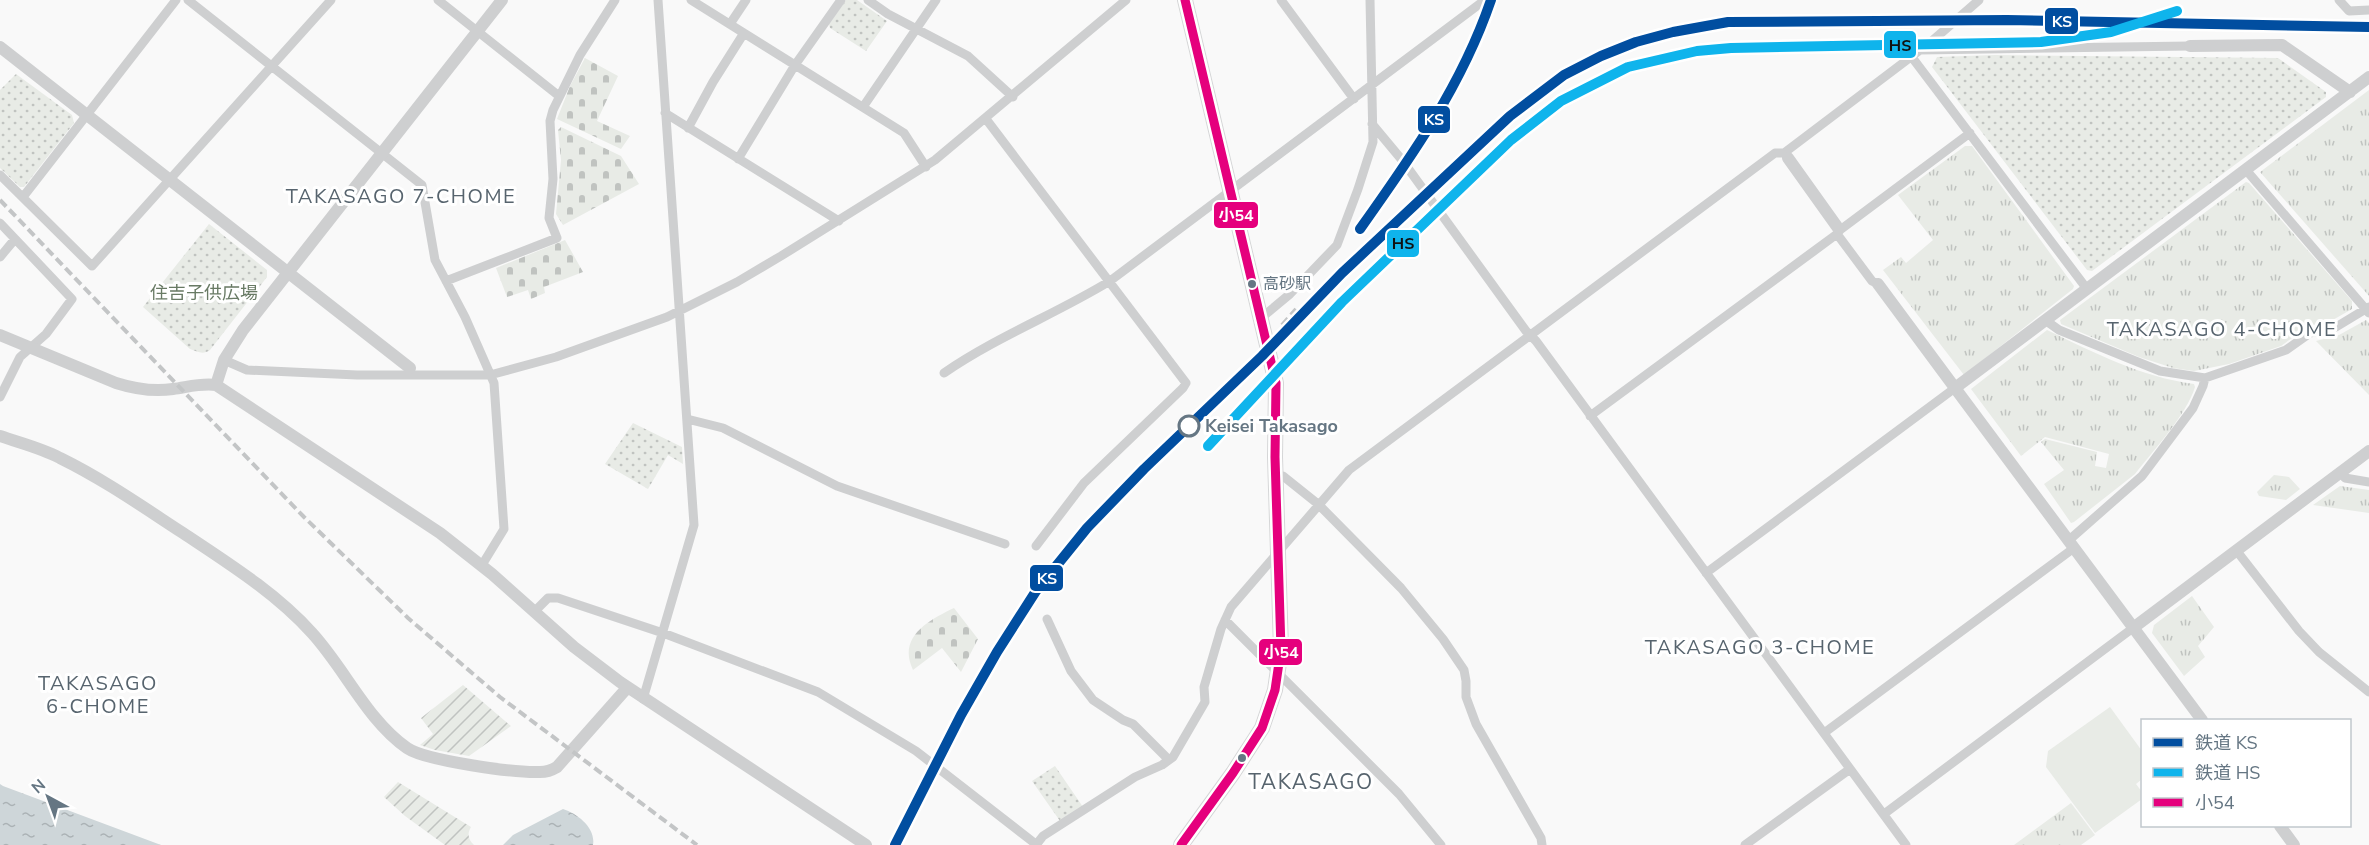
<svg xmlns="http://www.w3.org/2000/svg" width="2369" height="845" font-family="'Nunito Sans','Noto Sans JP',sans-serif">
<style>
.grass{fill:url(#grass-tufts)}
.cemetery{fill:url(#cemetery-stones)}
.park{fill:url(#park-dots)}
.garden{fill:url(#garden-furrows)}
.pitch{fill:#e8ebe6}
.water{fill:url(#water-ripples)}
.lines{fill:none;stroke-linecap:round;stroke-linejoin:round}
.secondary-casing{stroke:#d5d6d7;stroke-width:16}
.minor{stroke:#cecfd0;stroke-width:9}
.tertiary{stroke:#cecfd0;stroke-width:12}
.secondary{stroke:#e1e2e2;stroke-width:14}
.rail{stroke:#c3c5c6;stroke-width:4;stroke-dasharray:9 4.5;stroke-linecap:butt}
.bus-1-casing{stroke:#fff;stroke-width:14}
.bus-1{stroke:#e5007d;stroke-width:9}
.rail-1-casing{stroke:#fff;stroke-width:15}
.rail-2-casing{stroke:#fff;stroke-width:15}
.rail-1{stroke:#014ea0;stroke-width:10}
.rail-2{stroke:#0fb4ec;stroke-width:10}
.bus-dot{fill:#657683;stroke:#fff;stroke-width:2}
.stop-dot{fill:#fff;stroke:#657683;stroke-width:3}
.labels{text-anchor:middle;dominant-baseline:central;stroke-width:6;stroke-linejoin:round;paint-order:stroke}
.bus-label{font-size:16px;fill:#657683;stroke:#fff;text-anchor:start}
.park-label{font-size:18px;fill:#687a64;stroke:#fff}
.stop-label{font-size:18px;font-weight:bold;fill:#657683;stroke:#fff;text-anchor:start}
.neighbourhood-label{font-size:20px;letter-spacing:1.5px;fill:#57646e;stroke:#fff}
.quarter-label{font-size:21px;letter-spacing:1.5px;fill:#57646e;stroke:#fff}
.line-badge{stroke:#fff;stroke-width:2}
.badge-label{font-size:16px;text-anchor:middle;font-weight:bold;fill:#fff}
.pale-badge-label{font-size:16px;text-anchor:middle;font-weight:bold;fill:#111}
</style>
<defs>
<pattern id="grass-tufts" width="24" height="20" patternUnits="userSpaceOnUse" patternTransform="scale(1.5)"><rect width="24" height="20" fill="#e8ebe6"/><path d="M3 7l-1-3M5 7V3M7 7l1-3M15 17l-1-3M17 17v-4M19 17l1-3" fill="none" stroke="#c0c3c0"/></pattern>
<pattern id="cemetery-stones" width="16" height="16" patternUnits="userSpaceOnUse" patternTransform="scale(1.5)"><rect width="16" height="16" fill="#e8ebe6"/><path d="M2 7V4a2 2 0 0 1 4 0v3zM10 15v-3a2 2 0 0 1 4 0v3z" fill="#c0c3c0"/></pattern>
<pattern id="park-dots" width="8" height="8" patternUnits="userSpaceOnUse" patternTransform="scale(1.5)"><rect width="8" height="8" fill="#e8ebe6"/><path d="M2 2h.1M6 6h.1" fill="none" stroke="#c0c3c0" stroke-width="1.8" stroke-linecap="round"/></pattern>
<pattern id="garden-furrows" width="10" height="10" patternUnits="userSpaceOnUse" patternTransform="scale(1.5)"><rect width="10" height="10" fill="#e8ebe6"/><path d="M-1 1l2-2M0 10L10 0M9 11l2-2" fill="none" stroke="#c0c3c0"/></pattern>
<pattern id="water-ripples" width="26" height="14" patternUnits="userSpaceOnUse" patternTransform="scale(1.5)"><rect width="26" height="14" fill="#ced6d9"/><path d="M2 4q2-2 4 0t4 0M15 11q2-2 4 0t4 0" fill="none" stroke="#abb2b5"/></pattern>
</defs>
<rect width="100%" height="100%" fill="#f9f9f9"/>
<path class="grass" d="M2369 90V296L2260 172Z
M1965 146H1972L2074 286 2073 289 1964 375 1883 270 1901 257 1906 263 1933 240 1898 195Z
M2246 182 2249 183 2352 301V309L2331 321 2307 327 2281 346 2229 364 2194 371 2173 368 2139 357 2061 324 2060 320Z
M2366 320 2369 323V395L2316 341 2339 335Z
M2047 330C2095 353 2141 377 2194 384L2195 387C2187 414 2153 451 2135 474L2131 471 2135 474 2074 522 2071 523 2044 484 2064 470 2041 442 2045 439 2097 452 2095 466 2106 468 2109 454 2045 437 2021 456 1971 389Z
M2274 475 2289 477 2300 489 2286 500 2259 496 2257 492Z
M2340 486 2369 490V513L2313 505Z
M2192 596 2214 627 2198 646 2205 657 2184 676 2152 633 2154 625Z
M2071 803 2095 835 2081 845H2014Z"/>
<path class="cemetery" d="M585 58 618 76 597 121 630 136 621 149 557 119 570 86Z
M561 127 621 156 639 184 563 225 556 214 561 160 558 130Z
M565 240 583 272 544 287 545 293 531 299 528 290 507 297 496 268Z
M954 608 978 639 961 672 942 648 913 670C897 637 929 620 954 608Z"/>
<path class="park" d="M846 0H857L887 21 866 51 830 28 829 24Z
M1995 55 2278 58 2326 92V97L2092 271 2087 270 1932 67 1937 57Z
M16 74 72 115 74 123 24 187H20L0 168V90Z
M209 224 267 270V277L210 350C203 355 198 352 190 349L143 307Z
M633 423 682 447 683 464 668 455 648 489 605 464Z
M1055 766 1083 807 1060 821 1032 781Z"/>
<path class="garden" d="M463 685 511 726 469 756 435 750 420 745 433 734 421 718Z
M398 782 471 827C467 834 468 839 474 845H445L405 816 384 797Z"/>
<path class="pitch" d="M2110 707 2142 751V779L2136 784 2142 792V799L2095 833 2046 767 2048 751Z"/>
<path class="water" d="M0 784 3 786 161 845H0Z
M563 809C578 814 596 828 593 845H503L513 835Z"/>
<g class="lines">
<defs>
<path id="secondary" d="M1181 845 1233 773 1262 728 1275 690 1281 649 1275 457 1276 383 1185 0"/>
</defs>
<use href="#secondary" class="secondary-casing"/>
<path class="minor" d="M188 0 422 185 435 260 465 317 494 383 504 529 482 565
M438 0 559 96
M691 0 904 133 926 167
M868 0 888 14 968 56 1013 97
M1281 0 1354 99
M2339 0 2349 11 2369 10
M730 24 746 0
M1919 50 2190 46
M1911 56 2087 289
M863 107 936 0
M665 113 839 221
M986 119 1186 383 1183 388 1084 483 1036 546
M1372 124 1402 160 1526 331 1536 341 1906 845
M688 128 713 82 744 33
M738 159 795 65 841 0
M2246 170 2369 313
M0 175 92 266 331 0
M23 197 176 0
M0 223 72 299 46 334 20 357 0 397
M1840 230 1970 133
M1840 230 1837 234 1872 281 1878 284
M0 257 15 239
M446 281 557 238 549 218 553 179 550 121 553 110 580 55 615 0
M1260 319 1290 294 1337 245 1358 189 1373 142 1370 0
M2045 320 2059 330 2160 371 2205 378 2286 350 2310 333 2336 327 2369 307
M224 360 247 370 357 375H490L556 357 667 317 737 282 781 256 935 160 1126 0
M944 373C996 337 1056 314 1110 281L1485 0
M1590 416 1837 234
M687 419 723 428 837 486 1005 544
M2341 473 2345 478 2369 482
M1275 474 1283 476 1318 504 1401 588 1443 639 1464 670 1466 681V697L1476 724 1541 838 1542 845
M2068 541 2142 476 2193 408 2203 386 2205 378
M2236 550 2299 631 2319 652 2369 692
M1706 573 1955 388
M535 611 548 598H558L663 633 818 692 916 751 1037 845
M1047 619 1071 671 1093 700 1123 720 1133 724 1169 760
M1225 620 1399 794 1441 845
M643 699 694 525 658 0
M1824 733 2074 548
M1884 814 2133 628
M1036 845 1043 836 1135 777 1162 765 1173 757 1205 702 1204 687 1221 629 1231 607 1349 470 1771 156 1775 153H1784L1932 41 1979 0
M1745 845 1850 769"/>
<path class="tertiary" d="M2190 46 2282 45 2350 92
M0 47 410 368
M1788 158 1838 228
M1878 284 1955 388
M0 335 116 383C135 389 153 392 173 389 188 387 201 383 216 385L440 533 492 574 574 647 620 682 866 845
M216 385 224 360 243 330 502 0
M0 436C20 443 41 448 60 458 103 479 143 507 183 533 228 563 276 593 312 633 345 669 367 720 407 748 426 761 516 773 540 772 547 772 552 770 557 767L627 688
M2133 628 2369 451
M2202 720 1955 388 2369 77
M2280 826 2294 845"/>
<use href="#secondary" class="secondary"/>
<path class="rail" d="M0 200 304 517 408 618 500 697 697 845
M1282 325 1296 309"/>
<defs>
<path id="bus-1" d="M1181 845 1233 773 1262 728 1275 690 1281 649 1275 457 1276 383 1185 0"/>
</defs>
<use href="#bus-1" class="bus-1-casing"/>
<use href="#bus-1" class="bus-1"/>
<defs>
<path id="rail-1" d="M1360 229C1412 156 1462 85 1491 0
M895 845 961 715 997 652 1036 591 1087 528 1144 469 1262 356 1342 273 1510 116 1564 75 1601 56 1636 42 1673 32 1728 22 2007 20 2369 27"/>
<path id="rail-2" d="M1208 446 1342 302 1511 140 1561 101 1628 67 1697 51 1731 48 2041 42 2111 32 2177 11"/>
</defs>
<use href="#rail-1" class="rail-1-casing"/>
<use href="#rail-2" class="rail-2-casing"/>
<use href="#rail-1" class="rail-1"/>
<use href="#rail-2" class="rail-2"/>
</g>
<g class="bus-dot">
<circle cx="1252" cy="284" r="5"/>
<circle cx="1242" cy="758" r="5"/>
</g>
<circle class="stop-dot" cx="1189" cy="426" r="10"/>
<g class="labels">
<g class="bus-label">
<text x="1263" y="284">高砂駅</text>
</g>
<g class="park-label">
<text x="204" y="293">住吉子供広場</text>
</g>
<g class="stop-label">
<text x="1205" y="426">Keisei Takasago</text>
</g>
<g class="neighbourhood-label">
<text x="401" y="196">TAKASAGO 7-CHOME</text>
<text x="2222" y="329">TAKASAGO 4-CHOME</text>
<text x="1760" y="647">TAKASAGO 3-CHOME</text>
<text x="98" y="683">TAKASAGO<tspan x="98" dy="23">6-CHOME</tspan></text>
</g>
<g class="quarter-label">
<text x="1311" y="782">TAKASAGO</text>
</g>
</g>
<g class="line-badge">
<rect x="2044" y="7" width="35" height="28" rx="6" fill="#014ea0"/>
<rect x="1883" y="30" width="34" height="29" rx="6" fill="#0fb4ec"/>
<rect x="1417" y="105" width="34" height="29" rx="6" fill="#014ea0"/>
<rect x="1213" y="201" width="46" height="28" rx="6" fill="#e5007d"/>
<rect x="1386" y="229" width="34" height="29" rx="6" fill="#0fb4ec"/>
<rect x="1029" y="564" width="35" height="28" rx="6" fill="#014ea0"/>
<rect x="1258" y="638" width="45" height="28" rx="6" fill="#e5007d"/>
</g>
<g class="badge-label">
<text x="2062" y="27">KS</text>
<text x="1434" y="125">KS</text>
<text x="1236" y="221">小54</text>
<text x="1047" y="584">KS</text>
<text x="1281" y="658">小54</text>
</g>
<g class="pale-badge-label">
<text x="1900" y="51">HS</text>
<text x="1403" y="249">HS</text>
</g>
<rect x="2141" y="719" width="210" height="108" fill="#ffffff" stroke="#c1c8cd" stroke-width="1.5"/>
<rect x="2153" y="738" width="30" height="9" fill="#014ea0" stroke="#c1c8cd" stroke-width="1.5"/>
<text x="2195" y="749" font-size="18" fill="#657683">鉄道 KS</text>
<rect x="2153" y="768" width="30" height="9" fill="#0fb4ec" stroke="#c1c8cd" stroke-width="1.5"/>
<text x="2195" y="779" font-size="18" fill="#657683">鉄道 HS</text>
<rect x="2153" y="798" width="30" height="9" fill="#e5007d" stroke="#c1c8cd" stroke-width="1.5"/>
<text x="2195" y="809" font-size="18" fill="#657683">小54</text>
<g transform="translate(48 797) rotate(319)" stroke="#ffffff" stroke-width="4.5" paint-order="stroke">
<path d="M0-4.5L10 22L0 15L-10 22Z" fill="#657683"/>
<text y="-9" font-size="16" font-weight="bold" text-anchor="middle" fill="#657683">N</text>
</g>
</svg>
